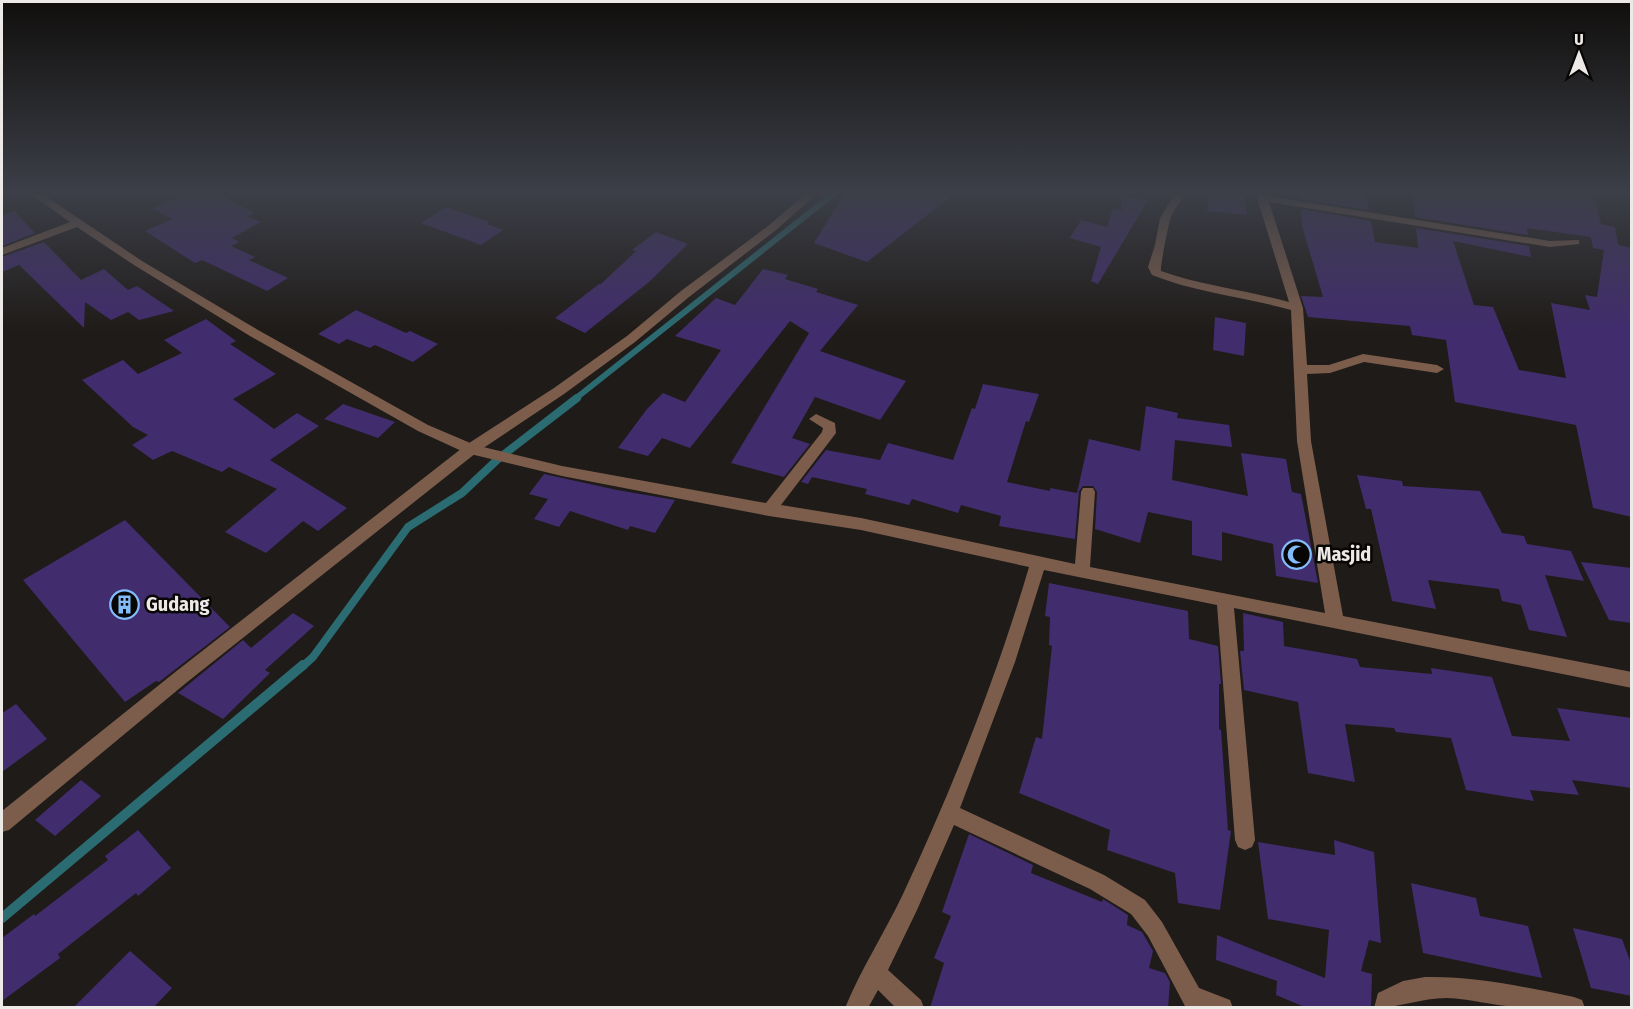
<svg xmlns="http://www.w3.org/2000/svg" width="1633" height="1009" font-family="'Fira Sans Condensed',sans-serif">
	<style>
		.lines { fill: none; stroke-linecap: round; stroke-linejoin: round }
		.stream-far2 { stroke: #2b6c72; stroke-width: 6 }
		.stream-far1 { stroke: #2b6c72; stroke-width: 8 }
		.stream { stroke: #2b6c72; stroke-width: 10 }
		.building { fill: #412c6e }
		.minor { fill: #7c5d4b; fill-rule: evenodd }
		.tertiary { fill: #7c5d4b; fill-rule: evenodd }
		.labels { text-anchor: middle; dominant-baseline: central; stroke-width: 5; stroke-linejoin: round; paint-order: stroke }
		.poi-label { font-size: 20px; font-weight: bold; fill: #ece9e6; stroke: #080605; text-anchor: start }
	</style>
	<rect width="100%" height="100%" fill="#1f1b18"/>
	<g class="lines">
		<path class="stream-far2" d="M 575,399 L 837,191"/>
		<path class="stream-far1" d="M 302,667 L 313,657 L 408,527 L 462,493 L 498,459 L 577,398"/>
		<path class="stream" d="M 2,918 L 303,665"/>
	</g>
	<path class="building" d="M 194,191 L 213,191 L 254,213 L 248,217 L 261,222 L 232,238 L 239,242 L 231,246 L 255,257 L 249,260 L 288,278 L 267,291 L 202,260 L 195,263 L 145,231 L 172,219 L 152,208 Z
		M 853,191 L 958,191 L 867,262 L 814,243 L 839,202 Z
		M 1210,191 L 1242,191 L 1247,215 L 1207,211 Z
		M 1299,191 L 1365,191 L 1369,210 L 1300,199 Z
		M 1413,191 L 1556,191 L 1594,198 L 1601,224 L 1615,227 L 1618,245 L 1632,248 L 1632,517 L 1593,508 L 1576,425 L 1455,402 L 1446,340 L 1412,335 L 1410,326 L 1308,317 L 1301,296 L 1323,297 L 1302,226 L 1301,209 L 1371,221 L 1375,242 L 1418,248 L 1416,228 L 1529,246 L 1531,257 L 1453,241 L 1474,305 L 1493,307 L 1519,370 L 1566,378 L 1551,303 L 1590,310 L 1585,295 L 1597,297 L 1604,250 L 1593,248 L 1591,237 L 1527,228 L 1528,235 L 1415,217 Z
		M 1121,197 L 1148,200 L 1098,284 L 1091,281 L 1101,247 L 1070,238 L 1081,220 L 1107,227 L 1113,208 L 1122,210 Z
		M 446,207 L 489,222 L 487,224 L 503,230 L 481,245 L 421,223 Z
		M 14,211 L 35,233 L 2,246 L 2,216 Z
		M 656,232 L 688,244 L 649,282 L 585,333 L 555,318 L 599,284 L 601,284 L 636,251 L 632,250 Z
		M 44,242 L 81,280 L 104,269 L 128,290 L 137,286 L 174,311 L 139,320 L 128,312 L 111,320 L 85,302 L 84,328 L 19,265 L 2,272 L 2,257 Z
		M 763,269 L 788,275 L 785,279 L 818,289 L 816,292 L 858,305 L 820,351 L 906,381 L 880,420 L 815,397 L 792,438 L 810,444 L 784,477 L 731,463 L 809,333 L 790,321 L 690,448 L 662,438 L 648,456 L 618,448 L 647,409 L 663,393 L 685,402 L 721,350 L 675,336 L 716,298 L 735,305 Z
		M 356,310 L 406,333 L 410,331 L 438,344 L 413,362 L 375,345 L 370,348 L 347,339 L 339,344 L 318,334 Z
		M 1215,317 L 1246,323 L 1244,356 L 1213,350 Z
		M 206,319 L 236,341 L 230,344 L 276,374 L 233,399 L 274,429 L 297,413 L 319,426 L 270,460 L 347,508 L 318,531 L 303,521 L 266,553 L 225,532 L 277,489 L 229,467 L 222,472 L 172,451 L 153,460 L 132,445 L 148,435 L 133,427 L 82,380 L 123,360 L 138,374 L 182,353 L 164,340 Z
		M 983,384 L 1039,394 L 1029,422 L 1026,421 L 1007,482 L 1050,491 L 1050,488 L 1077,493 L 1089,439 L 1140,451 L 1146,406 L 1178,413 L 1177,418 L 1229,425 L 1232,447 L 1175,440 L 1172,480 L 1248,496 L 1241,453 L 1286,459 L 1292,492 L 1301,494 L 1318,583 L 1276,576 L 1273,544 L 1222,532 L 1222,561 L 1192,555 L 1192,521 L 1148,512 L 1140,543 L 1095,529 L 1097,492 L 1093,486 L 1083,486 L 1079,491 L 1075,539 L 999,526 L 1001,516 L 961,505 L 958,513 L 912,499 L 909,505 L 865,494 L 867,489 L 812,477 L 808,484 L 801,482 L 826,450 L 880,460 L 888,443 L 953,460 L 972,408 L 975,409 Z
		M 343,404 L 395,422 L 378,438 L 324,419 Z
		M 544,474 L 617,490 L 675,500 L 655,533 L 630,526 L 628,530 L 570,511 L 559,527 L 534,519 L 548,499 L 529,494 Z
		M 1357,475 L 1402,481 L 1403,486 L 1480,491 L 1502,533 L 1524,536 L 1527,544 L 1571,551 L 1584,581 L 1545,575 L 1567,637 L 1529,630 L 1521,605 L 1502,601 L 1499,589 L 1428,580 L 1436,609 L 1392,601 L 1371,509 L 1366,509 Z
		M 125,520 L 230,627 L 159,682 L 156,681 L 125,702 L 23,580 Z
		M 1581,562 L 1632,568 L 1632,623 L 1609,620 Z
		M 1049,583 L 1188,611 L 1189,639 L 1218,646 L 1221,684 L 1219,684 L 1219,729 L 1221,730 L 1228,830 L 1231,831 L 1220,910 L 1178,903 L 1175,873 L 1107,850 L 1110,830 L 1019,793 L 1036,737 L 1042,739 L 1052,646 L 1049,645 L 1050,617 L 1045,616 Z
		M 293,613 L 314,626 L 265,670 L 270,673 L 223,719 L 178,693 L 243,640 L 251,648 Z
		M 1243,613 L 1283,622 L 1284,646 L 1357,659 L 1360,667 L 1432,674 L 1431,668 L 1492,677 L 1512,736 L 1570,741 L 1557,708 L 1632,718 L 1632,788 L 1572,780 L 1579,795 L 1530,790 L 1534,801 L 1466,790 L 1451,738 L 1396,732 L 1394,728 L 1345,724 L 1355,782 L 1308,773 L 1298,702 L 1244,690 L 1240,651 L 1244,651 Z
		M 16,704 L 47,739 L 2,772 L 2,713 Z
		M 81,780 L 101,796 L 55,836 L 35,820 Z
		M 138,830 L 171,868 L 138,896 L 136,893 L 58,954 L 60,958 L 2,1001 L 2,938 L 34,914 L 35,916 L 108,860 L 105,856 Z
		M 969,834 L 1033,865 L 1031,873 L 1102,902 L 1103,899 L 1128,915 L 1127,925 L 1142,932 L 1153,951 L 1149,968 L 1165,973 L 1170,982 L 1168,1008 L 930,1008 L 944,963 L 934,958 L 951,916 L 942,912 Z
		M 1334,840 L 1374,852 L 1381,943 L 1369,940 L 1361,971 L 1372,974 L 1371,1008 L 1307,1008 L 1276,995 L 1277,981 L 1216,960 L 1217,935 L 1325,978 L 1329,930 L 1268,919 L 1258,842 L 1335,855 Z
		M 1411,883 L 1476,898 L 1480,916 L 1528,926 L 1542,978 L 1423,953 Z
		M 1573,928 L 1622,939 L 1632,966 L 1632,996 L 1591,988 Z
		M 130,951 L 172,988 L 153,1008 L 73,1008 Z"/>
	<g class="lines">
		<path class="minor" d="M 26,191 L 38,191 L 142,261 L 258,330 L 428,425 L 475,445 L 562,466 L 766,503 L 822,432 L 823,428 L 809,419 L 816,414 L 835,423 L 836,433 L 781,505 L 861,518 L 1075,564 L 1081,492 L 1083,488 L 1093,488 L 1095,492 L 1090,567 L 1325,613 L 1297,441 L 1291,310 C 1245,297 1197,293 1152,275 L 1148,267 L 1155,245 L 1160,218 L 1177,191 L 1187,191 C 1182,200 1173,210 1170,220 C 1168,227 1160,267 1161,271 C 1203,286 1246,290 1289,302 L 1255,191 L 1265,191 L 1267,196 L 1550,241 L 1579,240 L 1579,244 L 1550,247 L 1269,202 L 1303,308 L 1307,365 L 1329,365 L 1363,354 L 1437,365 L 1444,369 L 1437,373 L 1364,362 L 1330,373 L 1307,374 L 1311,441 L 1343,616 L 1632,672 L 1632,688 L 1234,608 L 1255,840 L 1252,847 L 1245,850 L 1238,847 L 1235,840 L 1217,605 L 1044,570 L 1015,662 L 960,808 L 1104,875 L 1145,900 L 1162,922 L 1199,988 L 1230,1000 L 1233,1008 L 1186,1008 L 1148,936 L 1131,914 L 1090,889 L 954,825 L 917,910 L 888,970 L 921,1000 L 924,1008 L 896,1008 L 878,990 L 868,1008 L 845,1008 C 861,969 885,932 903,894 C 952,789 996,679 1029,567 L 861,530 L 769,516 L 562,476 L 466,453 L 418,431 L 250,336 L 134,265 L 77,227 L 2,255 L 2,248 L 70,222 Z
			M 1425,977 C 1476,976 1524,987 1574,997 L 1582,1000 L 1585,1008 C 1562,1008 1538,1009 1515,1007 C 1492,1005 1470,999 1447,998 C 1421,998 1399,1008 1374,1008 L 1378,993 L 1403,981 Z"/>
		<path class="tertiary" d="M 809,191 L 820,191 L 776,230 L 689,297 L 635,342 L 564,394 L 476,453 L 186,683 L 9,830 L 2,832 L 2,811 L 174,673 L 466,445 L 554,388 L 627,336 L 681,291 L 768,226 Z"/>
	</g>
	<linearGradient id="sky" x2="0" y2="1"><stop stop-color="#110f0d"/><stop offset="0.58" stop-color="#3c3f48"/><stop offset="1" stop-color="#3c3f48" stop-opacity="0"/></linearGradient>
	<rect width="1633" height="332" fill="url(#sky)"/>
	<defs>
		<symbol id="mosque-ring" viewBox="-11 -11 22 22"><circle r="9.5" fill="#080605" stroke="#82bcfa" stroke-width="1.5"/><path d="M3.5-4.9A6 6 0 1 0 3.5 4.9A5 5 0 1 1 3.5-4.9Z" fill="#82bcfa"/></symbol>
		<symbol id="building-ring" viewBox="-11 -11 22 22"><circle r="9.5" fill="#080605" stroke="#82bcfa" stroke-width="1.5"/><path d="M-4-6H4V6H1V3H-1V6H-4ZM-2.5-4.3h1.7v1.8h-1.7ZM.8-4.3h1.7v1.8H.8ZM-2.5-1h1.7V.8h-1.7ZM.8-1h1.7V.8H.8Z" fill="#82bcfa"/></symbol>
	</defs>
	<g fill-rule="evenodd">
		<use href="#mosque-ring" x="1280" y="538" width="33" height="33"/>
		<use href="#building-ring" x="108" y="588" width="33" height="33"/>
	</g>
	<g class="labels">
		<g class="poi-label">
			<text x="1317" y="554">Masjid</text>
			<text x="146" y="604">Gudang</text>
		</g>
	</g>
	<rect width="1633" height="1009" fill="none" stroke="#ece9e6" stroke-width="6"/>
	<g transform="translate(1579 54)" stroke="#080605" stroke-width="4.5" paint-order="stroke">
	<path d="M0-4.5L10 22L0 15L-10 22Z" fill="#ece9e6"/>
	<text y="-9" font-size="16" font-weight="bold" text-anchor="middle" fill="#ece9e6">U</text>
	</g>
</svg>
